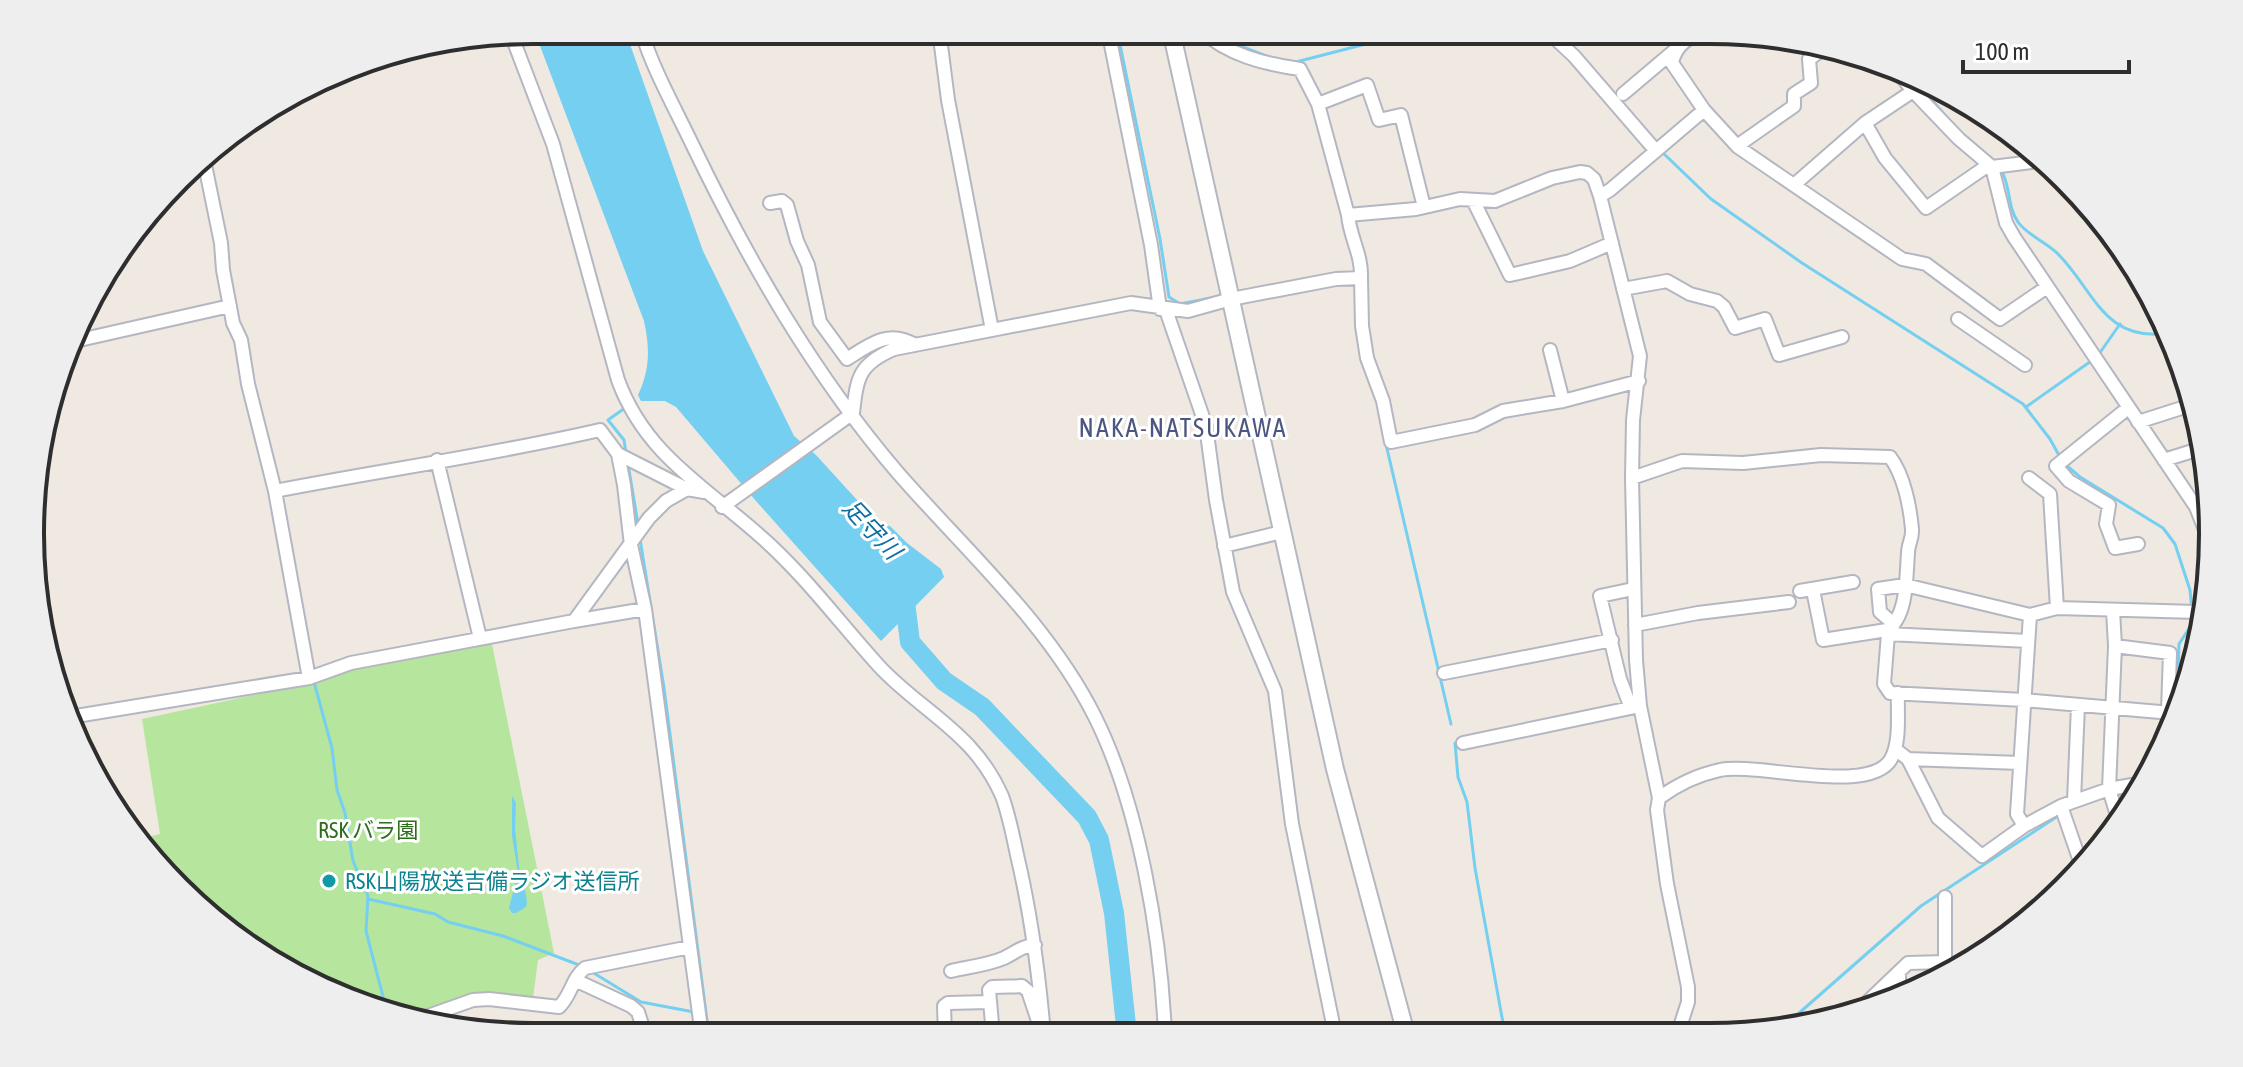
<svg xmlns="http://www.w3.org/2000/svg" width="2243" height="1067" font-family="'Asap Condensed','Noto Sans JP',sans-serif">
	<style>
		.green { fill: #b6e59e }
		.water { fill: #75cff0 }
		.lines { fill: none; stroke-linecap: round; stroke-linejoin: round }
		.stream { stroke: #75cff0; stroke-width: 3 }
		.river { stroke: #75cff0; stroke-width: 20 }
		.minor-casing { stroke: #b4b7c1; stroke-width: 16 }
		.tertiary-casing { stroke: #b4b7c1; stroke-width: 20 }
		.minor { stroke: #fff; stroke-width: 12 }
		.tertiary { stroke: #fff; stroke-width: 16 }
		.culture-dot { fill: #0f9aa8; stroke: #fff; stroke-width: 3 }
		.labels { text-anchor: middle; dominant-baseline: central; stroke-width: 6; stroke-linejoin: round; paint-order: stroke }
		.park-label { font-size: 22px; fill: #2c6e1b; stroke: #fff }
		.culture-label { font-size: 22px; fill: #0d838f; stroke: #fff; text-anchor: start }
		.water-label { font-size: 24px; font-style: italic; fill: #0d6fa3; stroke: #fff }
		.quarter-label { font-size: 26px; letter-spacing: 2px; fill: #4d5680; stroke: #fff }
		.rim { fill: none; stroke: #2e2e2e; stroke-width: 4 }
	</style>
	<rect width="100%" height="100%" fill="#efe9e1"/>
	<path class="green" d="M 492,644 L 554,953 L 538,960 L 533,998 L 474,992 L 417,1014 L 340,998 L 201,912 L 144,838 L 160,834 L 142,719 L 314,682 L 355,669 Z"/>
	<path class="water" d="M 534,30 L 625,30 L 703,251 L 794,436 L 816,455 L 879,524 L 890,526 L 907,543 L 941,569 L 944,577 L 881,641 L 756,501 L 676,407 L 665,401 L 641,401 L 638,395 C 650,370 650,348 644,321 Z
		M 512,796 L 516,803 L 515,828 L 520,876 L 525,882 C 523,892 529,898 526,907 L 516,913 L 512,913 L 509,908 L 518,873 L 512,836 Z"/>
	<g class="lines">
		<path class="stream" d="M 1117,30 L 1160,239 L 1169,297 L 1180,304 L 1216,297
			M 1213,30 L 1235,44 L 1274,59
			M 1556,30 L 1574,48
			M 1286,61 L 1296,62 L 1420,30
			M 1908,72 L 1955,127
			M 1964,135 L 1997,164
			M 1662,152 L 1711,199 L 1802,263 L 2023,404 L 2050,439 L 2061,459
			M 2001,170 C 2011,186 2007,207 2018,222 C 2027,235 2046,242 2057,253 C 2094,289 2103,343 2169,333
			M 1337,273 L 1356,273
			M 2099,354 L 2120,324
			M 1365,368 L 1372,387
			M 2026,407 L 2094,359
			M 625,408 L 608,420 L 624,440 L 626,453
			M 1385,440 L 1451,724
			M 628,464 L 638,524
			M 2066,465 L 2080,477 L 2163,528 L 2175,544 L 2190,590 L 2192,610
			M 640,539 L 664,688 L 709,1036
			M 314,682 L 332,748 L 337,790 L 345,813 L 353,861 L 368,896 L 366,931 L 386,1008
			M 2177,706 L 2179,644 L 2190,627 L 2192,617
			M 1455,743 L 1458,777 L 1467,802 L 1475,868 L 1505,1034
			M 2113,796 L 2137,791
			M 368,899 L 435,914 L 448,922 L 503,936 L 579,965
			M 592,972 L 641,1002 L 694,1012
			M 1765,1033 L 1798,1014 L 1921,906 L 2061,814"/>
		<path class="river" d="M 895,591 L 905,602 L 910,642 L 944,681 L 982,707 L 1087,817 L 1099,840 L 1114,913 L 1127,1035"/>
		<defs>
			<path id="minor" d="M 641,30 C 653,70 675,108 693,146 C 749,262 814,375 898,473 C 966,551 1048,623 1095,717 C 1139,805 1161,937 1165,1035
				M 939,30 L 948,100 L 992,330
				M 1108,30 L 1151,245 L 1160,309
				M 1546,30 L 1574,56 L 1656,151
				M 1708,30 C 1690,37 1676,43 1672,63 L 1704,110 L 1738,147 L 1902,259 L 1926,264 L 2000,319 L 2047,287
				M 511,34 L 553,144 L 618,380 C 645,454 704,486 759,535 C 803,573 839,622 878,665 C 905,695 941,716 969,746 C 982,760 994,778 1002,796 C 1009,815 1013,836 1017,855 C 1031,914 1039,974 1044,1035
				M 1894,67 L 1913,91 L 1959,139 L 1992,167 L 2006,223 L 2014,237 L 2196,507 L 2211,545
				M 1623,94 L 1675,50
				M 1318,104 L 1367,85 L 1379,120 L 1401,115 L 1424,207
				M 1865,123 L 1885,158 L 1926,208 L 1987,166
				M 1737,146 L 1794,106 L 1794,94 L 1811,83 L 1809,59 L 1819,52
				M 204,160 L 221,243 L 223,270 L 233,323 L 241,340 L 248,384 L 275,491
				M 1992,167 L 2040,161
				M 1795,184 L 1865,123 L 1913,91
				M 1600,196 L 1610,190 L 1704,110
				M 1473,200 L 1510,275 L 1570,261 L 1612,243
				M 770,203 L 782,201 L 787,205 L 797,241 L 808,265 L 820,322 L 847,359 C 870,344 889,329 915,345
				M 1348,215 L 1416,209 L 1460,199 L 1495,201 L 1552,178 L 1580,172 L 1587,173 L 1594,179 L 1600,196 L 1640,356 L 1633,420 L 1632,478 L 1636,660 L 1640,706 L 1659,798 L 1657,810 L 1667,884 L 1688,987 L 1688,1002 L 1678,1033
				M 1361,278 L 1362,326 L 1367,358 L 1383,401 L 1391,442 L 1475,425 L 1503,411 L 1563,401 L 1639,381
				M 1623,289 L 1667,281 L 1690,294 L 1717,301 L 1724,307 L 1735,328 L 1765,319 L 1779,355 L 1842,337
				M 1166,310 L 1206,426 L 1216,500 L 1233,592 L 1275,691 L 1292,824 L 1335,1034
				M 1958,319 L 2025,365
				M 75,341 L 230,306
				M 1550,350 L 1563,401
				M 2128,408 L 2056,466 L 2069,481 L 2109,505 L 2106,524 L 2115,548 L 2138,544
				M 2138,422 L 2188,406
				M 618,454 L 624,485 L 631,545 L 645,609 L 702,1036
				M 437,460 L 480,638
				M 2164,460 L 2196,450
				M 1632,478 L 1682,461 L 1743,463 L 1821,455 L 1890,457 C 1904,475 1910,507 1912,529 C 1913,538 1908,544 1908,553 C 1906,576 1908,616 1887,630 L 1888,634
				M 2029,478 L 2050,494 L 2057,608
				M 722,507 L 853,413 C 857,377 859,364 894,349 L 1131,303 L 1188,311 L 1231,299 L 1336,279 L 1361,278 C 1362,254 1350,238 1348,215 L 1318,104 L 1300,69 C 1265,64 1227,55 1201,30
				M 1224,546 L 1282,532
				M 1813,590 L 1823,640 L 1887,630
				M 1800,591 L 1853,582
				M 2113,610 L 2115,646 L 2109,789 L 2119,822
				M 574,621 L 645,609
				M 1894,624 L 1880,612 L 1878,589 L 1905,585 L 2030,615
				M 1635,625 L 1698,613 L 1789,602
				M 2028,641 L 1888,634 L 1884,684 L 1890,693 L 2024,700 L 2160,712 L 2178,710
				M 2115,646 L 2170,653 L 2167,739
				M 1444,673 L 1612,640
				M 309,678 L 275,491 C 383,470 492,455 600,430 L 618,454 L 687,489
				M 1631,708 L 1620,679 L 1600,596 L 1633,589
				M 70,717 L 309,678 L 351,663 L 574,621 L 649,518 L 666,501 L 687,489 L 704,492
				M 1463,743 L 1640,706
				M 1895,749 L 1908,759 L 1938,818 L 1982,856 L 2024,826 L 2061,806 L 2109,789 L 2138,784 L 2144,780
				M 1908,759 L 2020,763
				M 1659,798 C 1678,784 1697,775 1720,770 C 1757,762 1870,796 1891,759 C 1901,741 1897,713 1898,693
				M 2074,801 L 2078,705
				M 2061,806 L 2082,867
				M 2024,826 L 2017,814 L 2030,615 L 2057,608 L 2197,612
				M 1945,897 L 1945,974
				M 951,971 C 968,967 988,965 1004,958 C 1017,952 1019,947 1035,945
				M 575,980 L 631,1006 L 638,1012 L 646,1037
				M 1899,1000 L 1899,972
				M 1859,1010 L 1908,963 L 1945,962
				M 428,1016 L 473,1000 L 489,999 L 559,1007 C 571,996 572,978 585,968 L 690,947
				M 993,1035 L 989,990 L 992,987 L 1022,986 L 1028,991 L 1038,1021
				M 945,1036 L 944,1006 L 948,1003 L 989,1002"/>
			<path id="tertiary" d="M 1171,30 L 1335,769 L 1406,1034"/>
		</defs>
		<use href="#minor" class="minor-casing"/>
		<use href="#tertiary" class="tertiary-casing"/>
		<use href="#minor" class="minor"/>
		<use href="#tertiary" class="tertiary"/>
	</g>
	<circle class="culture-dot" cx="329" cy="881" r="8"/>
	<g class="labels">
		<g class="park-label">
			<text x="368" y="830">RSK バラ園</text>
		</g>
		<g class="culture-label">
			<text x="345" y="881">RSK山陽放送吉備ラジオ送信所</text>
		</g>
		<g class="water-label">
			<text transform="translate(872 529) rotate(47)">足守川</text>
		</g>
		<g class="quarter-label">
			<text x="1183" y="428">NAKA-NATSUKAWA</text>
		</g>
	</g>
	<path d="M0 0H2243V1067H0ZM533 44H1710A489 489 0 0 1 2199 533V534A489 489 0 0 1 1710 1023H533A489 489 0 0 1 44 534V533A489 489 0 0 1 533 44Z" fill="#eee" fill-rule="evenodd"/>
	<path class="rim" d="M533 44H1710A489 489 0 0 1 2199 533V534A489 489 0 0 1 1710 1023H533A489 489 0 0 1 44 534V533A489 489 0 0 1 533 44Z"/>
	<path d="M1963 60v12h166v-12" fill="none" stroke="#2e2e2e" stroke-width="4"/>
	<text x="1975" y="60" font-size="24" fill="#2e2e2e" stroke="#ffffff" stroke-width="6" paint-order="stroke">100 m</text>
</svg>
